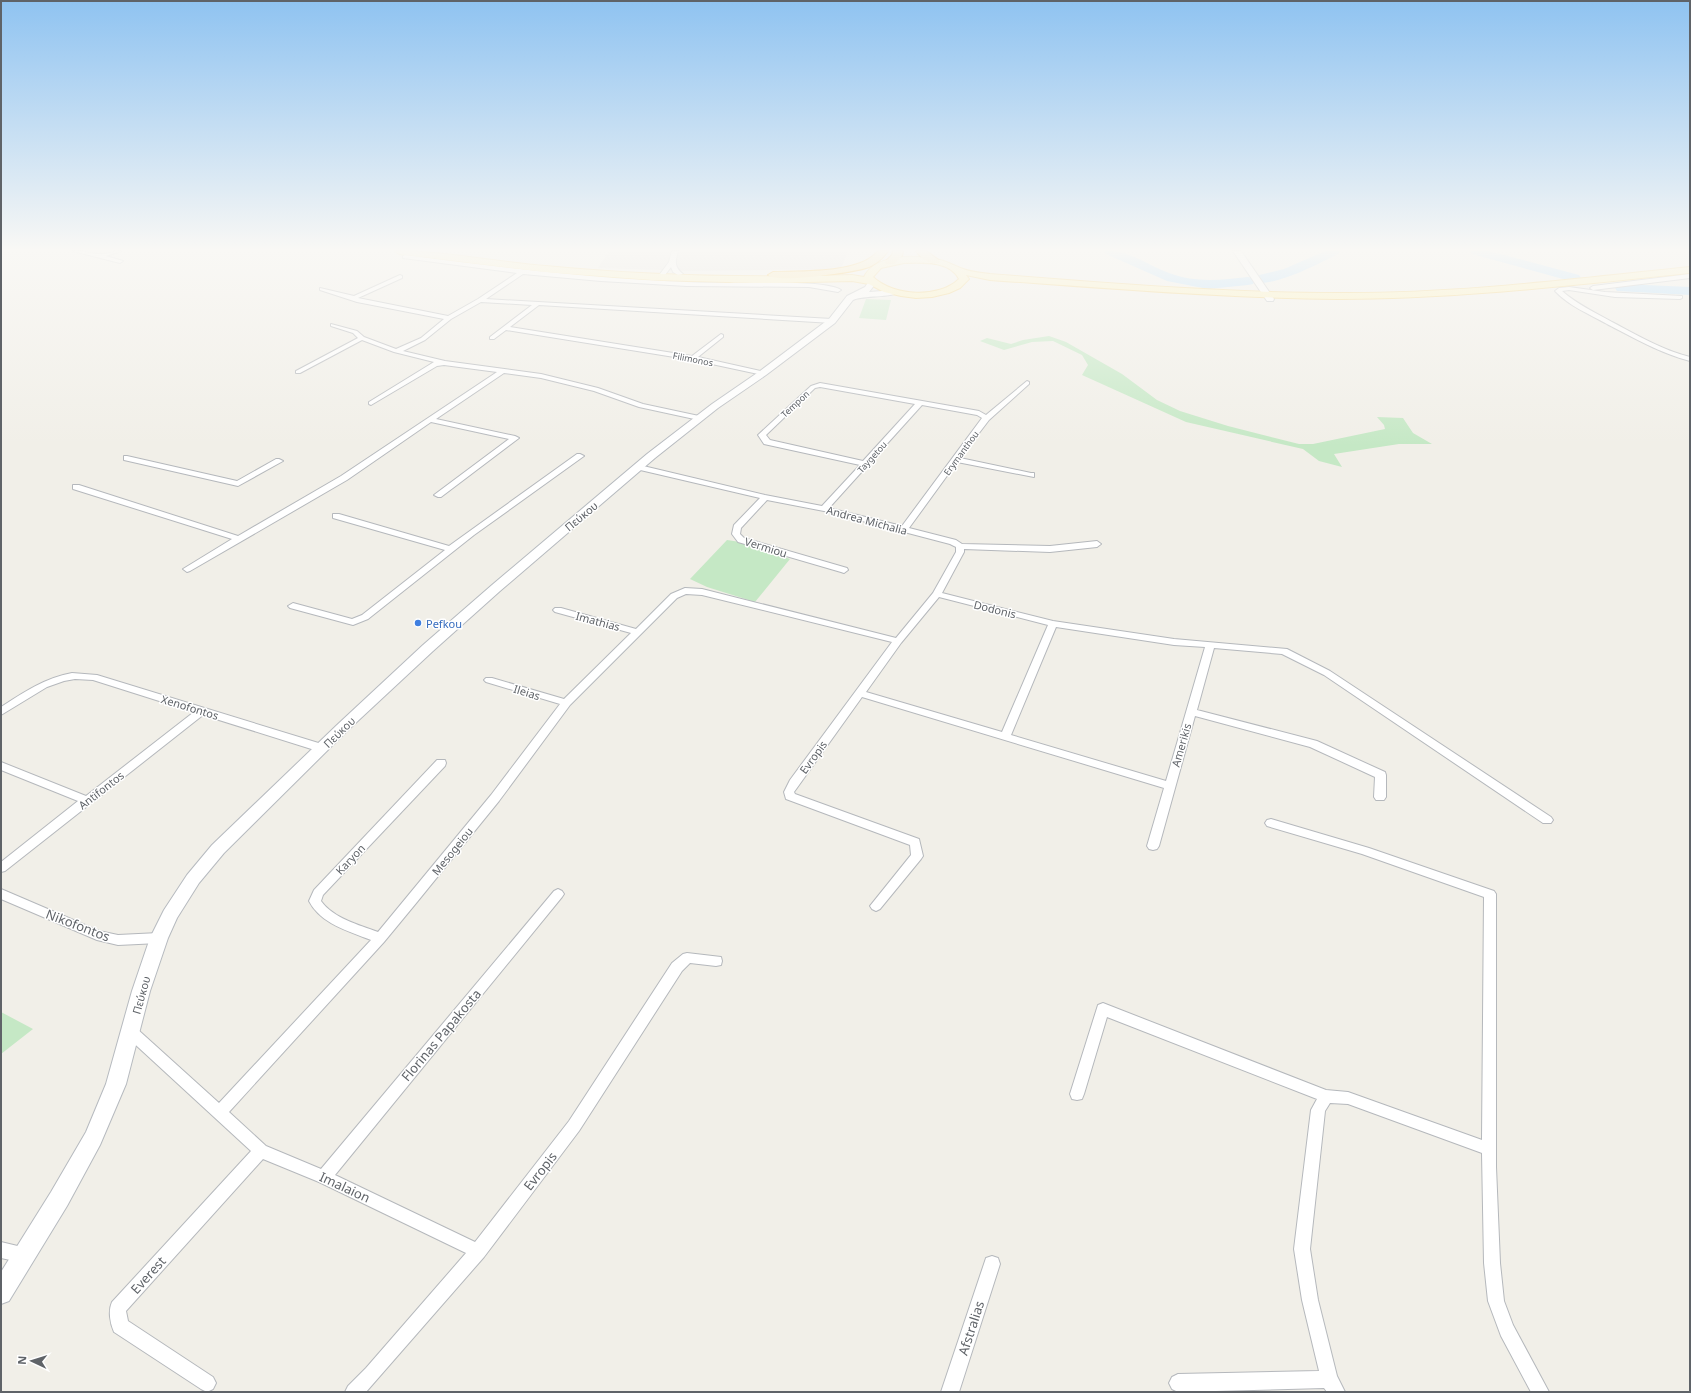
<svg xmlns="http://www.w3.org/2000/svg" width="1691" height="1393" font-family="'Noto Sans',sans-serif">
	<style>
		.industrial { fill: #e0deda }
		.green { fill: #c5e8c5 }
		.lines { fill: none; stroke-linecap: round; stroke-linejoin: round }
		.river { fill: #aadaff; fill-rule: evenodd }
		.street-casing { stroke: #b5b8bc; stroke-width: 2 }
		.secondary-casing { stroke: #b6babf; stroke-width: 2 }
		.primary-casing { stroke: #f2c960; stroke-width: 2 }
		.highway-casing { stroke: #f9ab00; stroke-width: 2 }
		.street { fill: #fff; fill-rule: evenodd }
		.secondary { fill: #fff; fill-rule: evenodd }
		.primary { fill: #fff2af; fill-rule: evenodd }
		.highway { fill: #fde293; fill-rule: evenodd }
		.shop-dot { fill: #3f7fe0; stroke: #fff; stroke-width: 1.5 }
		.labels { text-anchor: middle; dominant-baseline: central; stroke-width: 3; stroke-linejoin: round; paint-order: stroke }
		.far-street-label { font-size: 9px; fill: #5f6368; stroke: #fff }
		.street-label { font-size: 11px; fill: #5f6368; stroke: #fff }
		.shop-label { font-size: 11px; fill: #366cbe; stroke: #fff; text-anchor: start }
		.near-street-label { font-size: 13px; fill: #5f6368; stroke: #fff }
	</style>
	<rect width="100%" height="100%" fill="#f1efe8"/>
	<path class="industrial" d="M 609,251 L 848,251 L 841,269 L 695,271 L 598,268 Z"/>
	<path class="green" d="M 866,299 L 891,300 L 886,320 L 859,318 Z
		M 1049,336 L 1066,342 L 1122,374 L 1157,400 L 1180,411 L 1228,426 L 1299,444 L 1313,444 L 1385,429 L 1384,425 L 1377,417 L 1403,418 L 1413,433 L 1432,444 L 1399,444 L 1334,454 L 1342,467 L 1319,461 L 1303,449 L 1186,422 L 1082,375 L 1088,365 L 1082,355 L 1053,341 L 1032,342 L 1004,350 L 980,341 L 987,338 L 1011,344 L 1023,340 Z
		M 727,540 L 747,543 L 790,559 L 755,602 L 707,587 L 690,579 Z
		M 1,1012 L 33,1029 L 1,1054 Z"/>
	<g class="lines">
		<path class="river" d="M 1104,251 C 1128,249 1147,265 1169,273 C 1195,283 1221,280 1248,277 L 1253,278 L 1255,281 L 1253,284 L 1248,285 L 1208,289 L 1167,281 L 1106,254 Z
			M 1325,251 L 1340,251 L 1338,254 C 1320,263 1275,287 1255,282 L 1253,279 L 1255,276 L 1284,269 Z
			M 1470,251 L 1489,251 L 1579,275 L 1581,278 L 1579,281 L 1574,282 L 1472,254 Z
			M 1622,284 L 1690,287 L 1690,295 L 1617,291 L 1615,288 L 1617,285 Z"/>
		<defs>
			<path id="street" d="M 73,251 C 82,250 90,254 99,254 C 106,255 113,251 121,251 L 106,256 L 123,261 L 120,263 Z
				M 672,251 L 678,251 C 675,262 674,267 683,274 L 678,275 L 673,272 L 671,267 L 665,275 L 661,275 L 660,274 L 669,262 Z
				M 405,255 C 512,269 619,282 727,283 C 749,283 826,280 841,290 L 838,292 L 809,287 L 687,286 L 601,281 L 523,274 L 486,299 L 832,319 L 835,321 L 832,323 L 539,305 L 510,327 L 692,356 L 721,334 L 723,335 L 723,337 L 698,357 L 765,372 L 766,373 L 763,375 L 693,360 L 506,330 L 494,339 L 490,339 L 490,337 L 532,305 L 481,302 L 451,319 L 425,340 L 403,351 L 445,361 L 541,374 L 598,388 L 643,404 L 699,416 L 703,418 L 699,420 L 639,407 L 594,391 L 541,378 L 504,373 L 436,419 L 515,436 L 519,438 L 441,497 L 438,497 L 434,495 L 509,439 L 431,422 L 347,480 L 190,571 L 187,572 L 183,569 L 232,539 L 73,489 L 73,485 L 79,485 L 238,536 L 341,476 L 497,372 L 444,365 L 437,366 L 371,405 L 369,404 L 369,402 L 434,362 L 394,352 L 362,340 L 300,373 L 296,373 L 296,371 L 358,338 L 353,333 L 331,326 L 331,324 L 357,331 L 364,337 L 396,349 L 421,338 L 444,319 L 357,302 L 320,290 L 320,288 L 354,296 L 400,275 L 402,276 L 402,278 L 358,298 L 448,316 L 478,299 L 517,273 L 403,258 L 403,256 Z
				M 1690,274 L 1690,278 L 1593,290 L 1590,288 L 1593,286 Z
				M 1569,287 L 1605,292 L 1682,296 L 1682,298 L 1680,299 L 1615,297 L 1569,290 L 1562,291 C 1577,304 1594,312 1612,322 C 1637,335 1662,350 1690,357 L 1690,361 C 1660,353 1634,338 1607,324 C 1589,314 1569,306 1555,291 L 1559,288 Z
				M 1027,381 L 1029,382 L 1029,384 L 989,420 L 960,458 L 1031,473 L 1034,473 L 1034,477 L 957,462 L 909,528 L 956,540 L 962,544 L 1050,546 L 1097,541 L 1101,544 L 1097,547 L 1050,552 L 964,549 L 964,552 L 942,593 L 1053,621 L 1174,639 L 1287,649 L 1330,671 L 1551,817 L 1553,820 L 1551,823 L 1543,823 L 1324,675 L 1282,654 L 1214,648 L 1197,710 L 1317,741 L 1385,772 L 1386,775 L 1386,797 L 1384,800 L 1376,800 L 1374,797 L 1375,777 L 1310,747 L 1195,716 L 1159,846 L 1157,849 L 1153,850 L 1149,849 L 1147,846 L 1164,788 L 862,697 L 794,792 L 795,794 L 919,839 L 923,856 L 921,859 L 880,909 L 876,911 L 872,909 L 870,906 L 911,855 L 910,845 L 786,799 L 784,792 L 790,780 L 892,642 L 702,595 L 686,594 L 677,598 L 570,705 L 499,801 L 417,902 L 384,942 L 229,1112 L 266,1146 L 321,1169 L 554,891 L 558,889 L 562,891 L 564,894 L 562,897 L 335,1175 L 475,1242 L 569,1121 L 672,963 L 683,954 L 687,953 L 721,957 L 722,961 L 721,965 L 716,966 L 690,963 L 682,971 L 579,1131 L 484,1257 L 366,1392 L 345,1392 L 348,1386 L 366,1368 L 466,1253 L 319,1182 L 263,1159 L 126,1311 L 128,1321 L 213,1377 L 216,1383 L 213,1389 L 207,1392 L 201,1389 L 114,1332 C 110,1323 108,1311 112,1302 L 251,1151 L 126,1036 L 124,1032 L 126,1028 L 131,1026 L 136,1028 L 219,1103 L 371,940 C 348,931 321,924 309,901 L 314,890 L 437,760 L 445,760 L 446,763 L 445,766 L 323,895 L 321,901 C 333,918 359,925 378,932 L 491,795 L 560,704 L 486,682 L 484,680 L 486,678 L 492,678 L 564,699 L 631,633 L 555,612 L 553,610 L 555,608 L 561,608 L 636,629 L 671,594 L 685,588 L 702,589 L 896,638 L 933,593 L 956,552 L 956,547 L 950,544 L 824,511 L 767,500 L 741,528 L 740,534 L 744,538 L 847,568 L 848,570 L 844,573 L 841,572 L 738,542 L 732,534 L 734,525 L 760,498 L 636,469 L 636,465 L 639,465 L 765,495 L 822,506 L 860,465 L 764,444 L 758,435 L 811,386 L 820,383 L 979,411 L 986,415 ZM 820,387 L 915,404 L 863,461 L 770,440 L 766,435 L 815,388 ZM 922,405 L 977,415 L 982,418 L 902,526 L 829,508 ZM 939,597 L 1048,625 L 1002,732 L 866,692 L 901,643 ZM 1056,627 L 1174,645 L 1205,647 L 1166,781 L 1011,735 Z
				M 577,454 L 580,454 L 584,456 L 474,535 L 368,619 L 353,625 L 290,608 L 288,606 L 293,603 L 352,619 L 362,615 L 445,550 L 333,518 L 333,514 L 339,514 L 449,546 Z
				M 124,456 L 127,456 L 237,481 L 276,459 L 279,459 L 283,461 L 238,486 L 124,460 Z
				M 72,673 L 97,675 L 325,745 L 326,748 L 325,751 L 321,752 L 203,715 L 5,871 L 1,872 L 1,862 L 78,801 L 1,770 L 1,762 L 86,796 L 194,712 L 93,680 L 75,679 L 64,681 L 47,687 L 1,715 L 1,707 C 24,692 45,678 72,673 Z
				M 1271,819 L 1369,848 L 1494,891 L 1496,894 L 1496,1167 L 1500,1263 L 1504,1301 L 1513,1325 L 1549,1392 L 1531,1392 L 1501,1336 L 1488,1301 L 1484,1263 L 1482,1153 L 1348,1104 L 1330,1103 L 1325,1111 L 1310,1249 L 1318,1300 L 1337,1376 L 1345,1392 L 1327,1392 L 1324,1388 L 1178,1392 L 1172,1389 L 1169,1383 L 1172,1377 L 1178,1374 L 1319,1371 L 1302,1300 L 1294,1249 L 1311,1110 L 1317,1099 L 1107,1017 L 1084,1094 L 1082,1099 L 1077,1100 L 1072,1099 L 1070,1094 L 1098,1005 L 1103,1003 L 1108,1005 L 1326,1090 L 1348,1092 L 1482,1140 L 1484,897 L 1362,854 L 1267,826 L 1265,823 L 1267,820 Z
				M 1,889 L 99,931 L 118,935 L 159,933 L 163,934 L 165,938 L 163,942 L 159,943 L 118,945 L 97,940 L 1,899 Z
				M 1,1242 L 30,1249 L 32,1255 L 30,1261 L 24,1263 L 1,1258 Z
				M 992,1256 L 998,1258 L 1000,1264 L 959,1392 L 941,1392 L 984,1264 L 986,1258 Z"/>
			<path id="secondary" d="M 1233,251 L 1241,251 L 1274,299 L 1273,301 L 1267,301 Z
				M 869,281 L 872,281 L 876,283 L 869,292 L 895,290 L 899,292 C 892,298 863,295 853,300 L 835,323 L 766,375 L 718,408 L 655,458 L 500,591 L 433,651 L 347,731 L 224,853 L 199,883 L 177,918 L 168,938 L 150,991 L 126,1084 L 100,1145 L 67,1206 L 9,1301 L 1,1304 L 1,1272 L 51,1192 L 86,1132 L 106,1084 L 132,991 L 150,938 L 164,910 L 187,875 L 212,845 L 337,725 L 423,645 L 492,585 L 647,454 L 712,404 L 760,371 L 829,319 L 847,296 L 865,287 Z"/>
			<path id="primary" d="M 395,251 C 445,251 495,262 546,266 C 648,276 750,278 852,275 L 864,277 C 876,253 917,255 940,260 C 948,262 955,266 963,269 C 971,272 981,273 990,274 C 1106,283 1222,293 1338,293 C 1456,294 1573,279 1690,267 L 1690,273 C 1573,285 1456,299 1338,299 C 1222,298 1106,288 990,280 L 966,275 L 969,279 L 960,288 L 949,293 L 932,297 L 916,298 L 901,296 L 884,292 L 869,284 L 852,281 L 764,283 L 652,280 L 545,272 L 399,254 ZM 904,263 C 922,263 949,260 959,279 C 939,299 893,296 873,277 L 881,268 Z"/>
			<path id="highway" d="M 878,251 L 888,251 C 883,258 878,263 869,267 C 856,272 776,284 768,275 L 773,272 C 801,271 860,274 878,251 Z
				M 893,251 L 903,251 L 902,256 L 894,264 L 886,264 L 885,262 L 892,255 Z
				M 916,251 L 926,251 L 940,261 L 939,263 C 929,265 921,258 916,251 Z"/>
		</defs>
		<use href="#street" class="street-casing"/>
		<use href="#secondary" class="secondary-casing"/>
		<use href="#primary" class="primary-casing"/>
		<use href="#highway" class="highway-casing"/>
		<use href="#street" class="street"/>
		<use href="#secondary" class="secondary"/>
		<use href="#primary" class="primary"/>
		<use href="#highway" class="highway"/>
	</g>
	<linearGradient id="sky" x2="0" y2="1"><stop stop-color="#8fc3f1"/><stop offset="0.56" stop-color="#f9f8f5"/><stop offset="1" stop-color="#f9f8f5" stop-opacity="0"/></linearGradient>
	<rect width="1691" height="446" fill="url(#sky)"/>
	<circle class="shop-dot" cx="418" cy="623" r="4"/>
	<g class="labels">
		<g class="far-street-label">
			<text transform="translate(693 359) rotate(11)">Filimonos</text>
			<text transform="translate(795 404) rotate(-43)">Tempon</text>
			<text transform="translate(961 453) rotate(-54)">Erymanthou</text>
			<text transform="translate(872 457) rotate(-48)">Taygetou</text>
		</g>
		<g class="street-label">
			<text transform="translate(581 516) rotate(-40)">Πεύκου</text>
			<text transform="translate(867 520) rotate(15)">Andrea Michalia</text>
			<text transform="translate(766 547) rotate(17)">Vermiou</text>
			<text transform="translate(995 609) rotate(14)">Dodonis</text>
			<text transform="translate(598 621) rotate(15)">Imathias</text>
			<text transform="translate(527 692) rotate(17)">Ileias</text>
			<text transform="translate(190 707) rotate(17)">Xenofontos</text>
			<text transform="translate(339 732) rotate(-44)">Πεύκου</text>
			<text transform="translate(1181 745) rotate(-74)">Amerikis</text>
			<text transform="translate(813 757) rotate(-54)">Evropis</text>
			<text transform="translate(101 790) rotate(-38)">Antifontos</text>
			<text transform="translate(452 851) rotate(-51)">Mesogeiou</text>
			<text transform="translate(350 859) rotate(-47)">Karyon</text>
			<text transform="translate(141 995) rotate(-74)">Πεύκου</text>
		</g>
		<g class="shop-label">
			<text x="426" y="623">Pefkou</text>
		</g>
		<g class="near-street-label">
			<text transform="translate(78 925) rotate(21)">Nikofontos</text>
			<text transform="translate(441 1035) rotate(-50)">Florinas Papakosta</text>
			<text transform="translate(540 1171) rotate(-52)">Evropis</text>
			<text transform="translate(345 1187) rotate(25)">Imalaion</text>
			<text transform="translate(148 1275) rotate(-48)">Everest</text>
			<text transform="translate(971 1328) rotate(-72)">Afstralias</text>
		</g>
	</g>
	<rect width="1691" height="1393" fill="none" stroke="#5f6368" stroke-width="4"/>
	<g transform="translate(32 1361) rotate(274)" stroke="#ffffff" stroke-width="3" paint-order="stroke">
	<path d="M0-3L7 15L0 10L-7 15Z" fill="#5f6368"/>
	<text y="-6" font-size="11" font-weight="bold" text-anchor="middle" fill="#5f6368">N</text>
	</g>
</svg>
